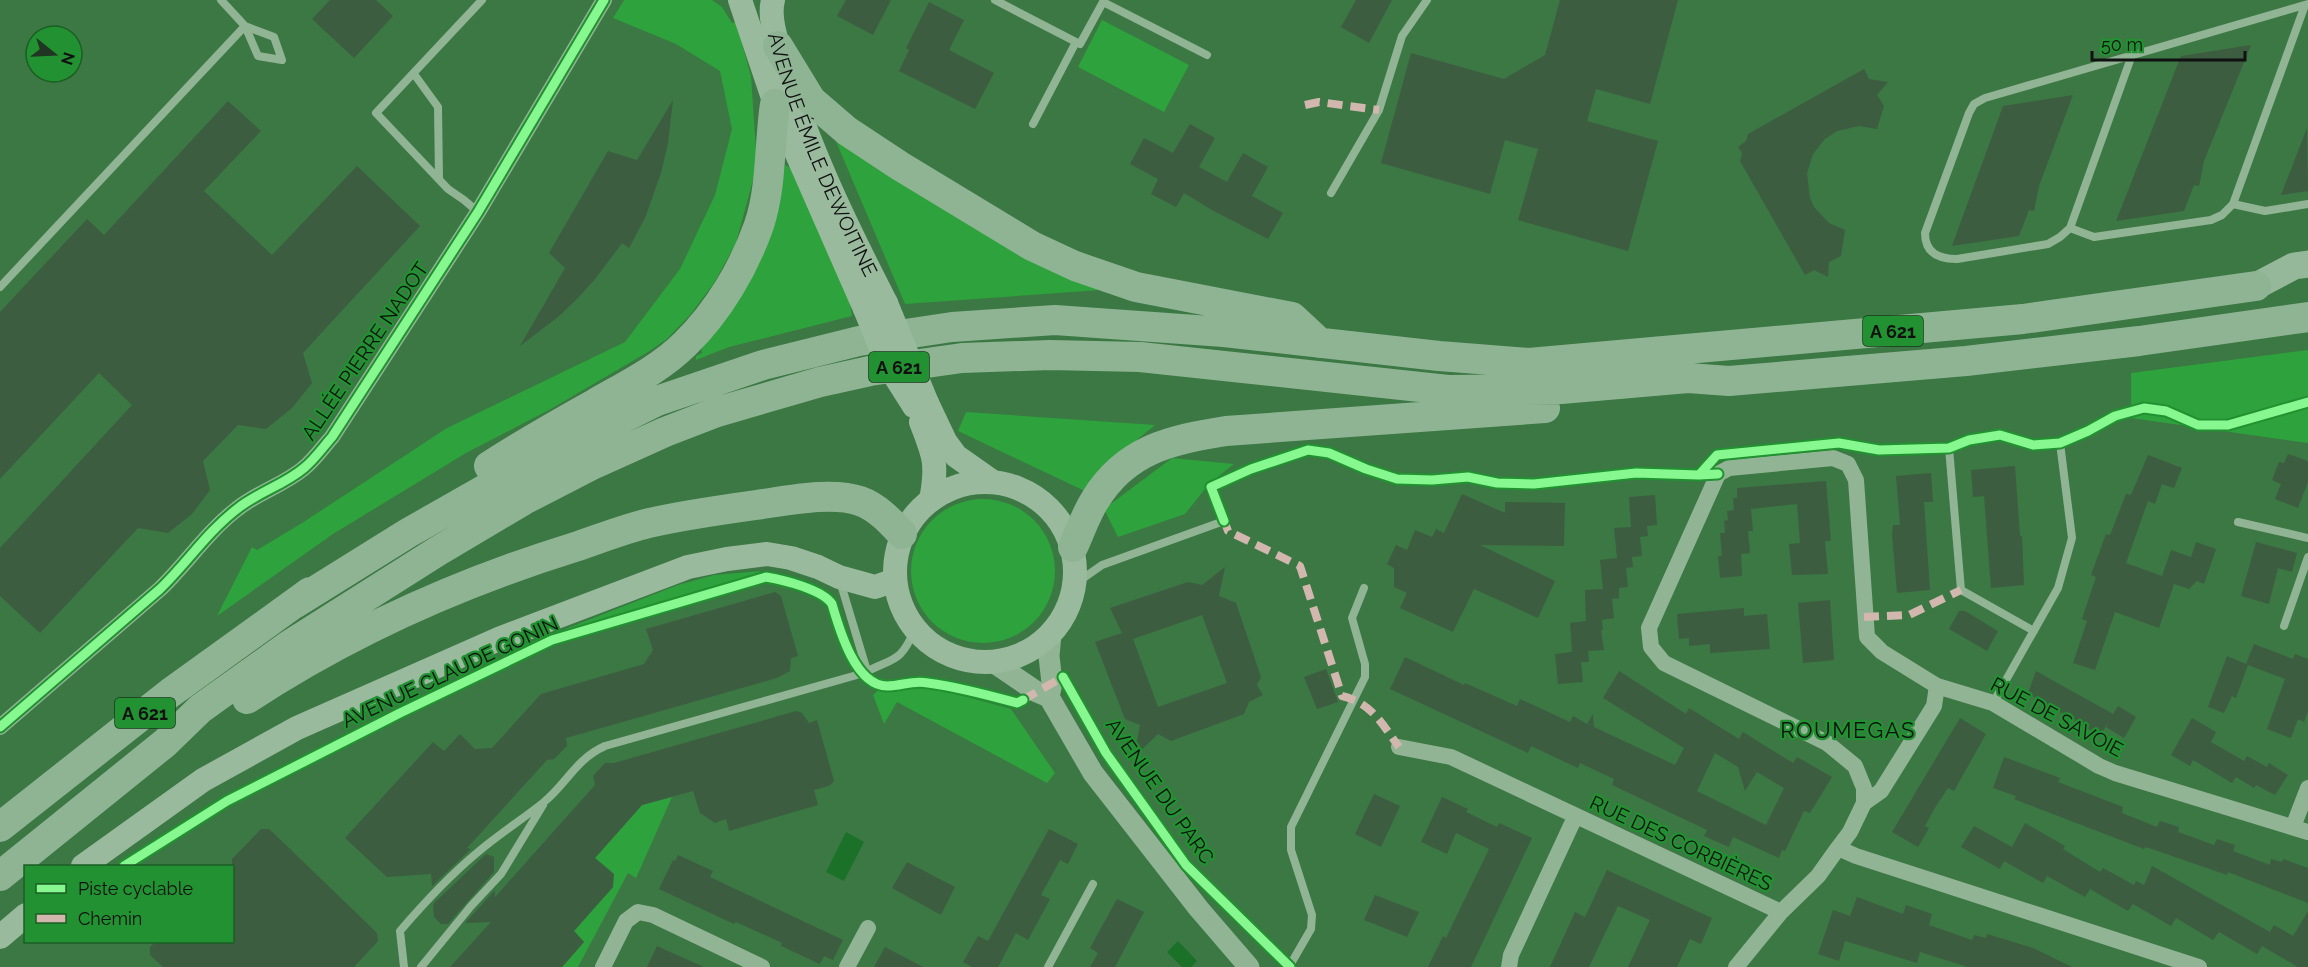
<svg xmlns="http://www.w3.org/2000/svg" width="2308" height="967" font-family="Raleway,sans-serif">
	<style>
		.green { fill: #2ea23c }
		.water { fill: #1b7127 }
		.building { fill: #3d5d41; fill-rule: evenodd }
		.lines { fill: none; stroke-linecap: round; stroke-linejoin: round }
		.service { stroke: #91b495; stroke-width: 8 }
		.minor { stroke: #91b495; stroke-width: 16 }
		.tertiary { stroke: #91b495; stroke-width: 21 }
		.secondary { stroke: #99ba9d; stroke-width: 24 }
		.trunk { stroke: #96b89a; stroke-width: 27 }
		.motorway { stroke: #8fb494; stroke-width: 30 }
		.secondary-bridge { stroke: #99ba9d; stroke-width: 24 }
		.quiet { stroke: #d1b7ad; stroke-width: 8; stroke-dasharray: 15 8; stroke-linecap: butt }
		.cycleway-casing { stroke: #229131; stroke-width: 13 }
		.cycleway { stroke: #87f88f; stroke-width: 9 }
		.labels { text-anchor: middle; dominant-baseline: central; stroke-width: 4.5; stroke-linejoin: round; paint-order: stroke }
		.shield { fill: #229131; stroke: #16371b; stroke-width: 1.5 }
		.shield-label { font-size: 18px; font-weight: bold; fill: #111 }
		.street-label { font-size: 20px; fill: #111; stroke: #229131 }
		.quarter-label { font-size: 22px; letter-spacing: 1.5px; fill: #111; stroke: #229131 }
	</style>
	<rect width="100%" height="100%" fill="#3b7843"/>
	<path class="green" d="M 624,0 L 712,0 L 722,7 L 732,23 L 736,22 L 751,76 L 757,165 L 736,243 L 714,283 L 690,315 L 667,339 L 648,352 L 549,410 L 466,453 L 333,534 L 217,616 L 252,547 L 257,550 L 302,523 L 447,428 L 625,342 L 680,269 L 715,195 L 732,129 L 720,71 L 676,44 L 613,18 Z
		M 1102,20 L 1189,65 L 1164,112 L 1078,67 Z
		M 832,132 L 1100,290 L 905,304 Z
		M 785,165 L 791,168 L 850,302 L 852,316 L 729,347 L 696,360 L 696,356 L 702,353 L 701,346 L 782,180 Z
		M 2308,350 L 2308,443 L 2131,418 L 2131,373 Z
		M 966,412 L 1155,425 L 1110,462 L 1089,493 L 958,431 Z
		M 1172,458 L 1234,464 L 1209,484 L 1185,514 L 1118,537 L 1104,509 Z
		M911 571a72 72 0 1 1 144 0a72 72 0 1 1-144 0Z
		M 761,571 L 741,582 L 644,608 L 516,653 L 514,649 L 678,585 L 714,575 Z
		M 887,683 L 931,687 L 1011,709 L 1055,773 L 1047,783 L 897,702 L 884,724 L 873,695 Z
		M 672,797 L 636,878 L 628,873 L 578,967 L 562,967 L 584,942 L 574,931 L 613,887 L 613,874 L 595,858 L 642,805 Z"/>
	<path class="water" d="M 846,832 L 864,842 L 844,881 L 826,872 Z
		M 1178,941 L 1197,961 L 1191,967 L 1182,967 L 1167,952 Z"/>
	<path class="building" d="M 330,0 L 376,0 L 393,16 L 354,58 L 312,19 Z
		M 846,0 L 891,0 L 873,35 L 837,16 Z
		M 1356,0 L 1392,0 L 1369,43 L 1341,27 Z
		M 1560,0 L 1678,0 L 1650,104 L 1596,89 L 1587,121 L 1658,141 L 1628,251 L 1518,220 L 1538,149 L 1505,140 L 1490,194 L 1381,163 L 1411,53 L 1504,79 L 1545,55 Z
		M 929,2 L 964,20 L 949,50 L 994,73 L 975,109 L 899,71 L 909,50 L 906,48 Z
		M 2251,45 L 2204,161 L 2199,186 L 2194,185 L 2184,211 L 2116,221 L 2181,56 Z
		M 1864,69 L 1869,79 L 1888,82 L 1877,95 L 1884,106 L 1877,129 L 1859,126 L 1837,131 L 1825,139 L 1813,154 L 1807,173 L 1810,198 L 1814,207 L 1829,223 L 1845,230 L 1841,256 L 1829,262 L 1828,277 L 1814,270 L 1805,275 L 1740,161 L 1742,153 L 1738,147 L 1746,141 L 1748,134 Z
		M 2073,95 L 2039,186 L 2034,211 L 2029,210 L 2019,236 L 1952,246 L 2003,106 Z
		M 673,100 L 668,143 L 661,173 L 645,218 L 629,248 L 622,243 L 596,278 L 577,299 L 558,317 L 520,346 L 565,268 L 549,253 L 608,151 L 637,160 Z
		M 228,101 L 261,131 L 204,191 L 272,255 L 357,166 L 420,226 L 303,353 L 312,383 L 292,408 L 266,429 L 238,425 L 203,461 L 210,490 L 192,514 L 168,533 L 138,528 L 40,633 L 0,596 L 0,548 L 132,405 L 99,373 L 0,479 L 0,312 L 87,219 L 104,235 Z
		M 1190,124 L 1215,138 L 1199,167 L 1227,182 L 1243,153 L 1268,167 L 1252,196 L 1283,213 L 1268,239 L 1212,210 L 1184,193 L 1176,207 L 1151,194 L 1158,179 L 1130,164 L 1144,138 L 1173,153 Z
		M 2307,128 L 2308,191 L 2281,195 Z
		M 2288,454 L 2308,461 L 2308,482 L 2298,508 L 2275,499 L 2281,484 L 2272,480 L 2279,462 L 2284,463 Z
		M 2148,455 L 2182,468 L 2174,488 L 2162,484 L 2155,504 L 2148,501 L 2126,563 L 2162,576 L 2171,550 L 2191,557 L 2196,542 L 2216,549 L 2204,584 L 2197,581 L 2189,589 L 2174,584 L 2159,628 L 2115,612 L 2095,670 L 2073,663 L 2087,621 L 2082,619 L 2096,577 L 2091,575 L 2106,534 L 2110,535 L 2126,494 L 2131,495 Z
		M 2015,466 L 2020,536 L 2022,536 L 2024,585 L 1991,588 L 1984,496 L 1973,497 L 1971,470 Z
		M 1931,473 L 1933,502 L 1924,502 L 1930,590 L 1897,593 L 1892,535 L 1893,525 L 1900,525 L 1896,476 Z
		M 1826,481 L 1831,541 L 1825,541 L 1828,574 L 1792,575 L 1789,544 L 1800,543 L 1797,504 L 1751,509 L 1753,531 L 1748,531 L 1750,553 L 1741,554 L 1742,576 L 1720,578 L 1718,556 L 1722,556 L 1720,533 L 1725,533 L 1724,521 L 1728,520 L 1727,511 L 1734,510 L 1733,498 L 1737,498 L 1737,488 Z
		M 1462,494 L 1505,513 L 1505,502 L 1565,503 L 1564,546 L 1480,545 L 1555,581 L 1538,618 L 1474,589 L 1453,632 L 1400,608 L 1407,593 L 1394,587 L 1394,568 L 1387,564 L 1396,545 L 1407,550 L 1415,530 L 1432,537 L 1436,529 L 1444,533 Z
		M 1655,495 L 1657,525 L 1647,526 L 1648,536 L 1640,537 L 1642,556 L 1632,557 L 1633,567 L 1626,568 L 1628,587 L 1619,588 L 1619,598 L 1612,599 L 1614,618 L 1602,620 L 1603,630 L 1601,630 L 1604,650 L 1588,651 L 1589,662 L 1581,662 L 1583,682 L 1558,684 L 1555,654 L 1572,652 L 1570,623 L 1586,621 L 1585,590 L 1603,589 L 1600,560 L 1617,558 L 1614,528 L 1631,527 L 1629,497 Z
		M 2256,542 L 2297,553 L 2292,572 L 2278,568 L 2269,604 L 2241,596 Z
		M 1225,567 L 1219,596 L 1236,603 L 1261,677 L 1257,685 L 1263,695 L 1249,702 L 1244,714 L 1171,741 L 1158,734 L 1134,757 L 1140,725 L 1125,719 L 1095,642 L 1122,633 L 1110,608 L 1188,582 L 1202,585 ZM 1202,615 L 1227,683 L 1158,707 L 1133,639 Z
		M 775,592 L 781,596 L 798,656 L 791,658 L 790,671 L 777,678 L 566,738 L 567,746 L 554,759 L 547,760 L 467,848 L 471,849 L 432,886 L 431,874 L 387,877 L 345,838 L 433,742 L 444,751 L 460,734 L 475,749 L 492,748 L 541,694 L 644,664 L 653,650 L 646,629 Z
		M 1830,600 L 1834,660 L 1803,663 L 1798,603 Z
		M 1744,608 L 1744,616 L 1767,614 L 1770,649 L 1710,653 L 1710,644 L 1689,646 L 1689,638 L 1679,639 L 1677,614 Z
		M 1959,611 L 1965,611 L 1998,631 L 1987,651 L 1949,629 Z
		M 2254,644 L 2293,659 L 2295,654 L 2308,659 L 2308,711 L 2304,722 L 2298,719 L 2291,738 L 2267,729 L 2285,679 L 2248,665 L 2236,698 L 2232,696 L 2224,713 L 2208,707 L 2227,656 L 2246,664 Z
		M 1405,657 L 1464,685 L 1465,683 L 1517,706 L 1520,699 L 1570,722 L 1573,716 L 1587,724 L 1593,714 L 1594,727 L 1675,765 L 1684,748 L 1603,698 L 1619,671 L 1686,714 L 1689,708 L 1739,739 L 1743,732 L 1793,763 L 1797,757 L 1832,777 L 1810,813 L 1804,811 L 1785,851 L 1782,850 L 1779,858 L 1733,837 L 1729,847 L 1704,836 L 1707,830 L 1612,785 L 1614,779 L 1580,763 L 1578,768 L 1531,746 L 1528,753 L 1390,689 ZM 1715,753 L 1738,767 L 1745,791 L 1757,772 L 1784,788 L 1766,825 L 1697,791 Z
		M 1326,669 L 1338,702 L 1317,709 L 1304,677 Z
		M 2036,671 L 2113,714 L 2118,706 L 2136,717 L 2124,738 L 2106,727 L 2109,721 L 2100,736 L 2028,693 Z
		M 796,711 L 802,713 L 809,723 L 817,720 L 834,781 L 829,786 L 814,790 L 818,805 L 729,831 L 726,819 L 715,823 L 700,813 L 693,791 L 642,805 L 595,858 L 614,874 L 613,887 L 574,931 L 584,942 L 562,967 L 450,967 L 491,922 L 465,923 L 495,890 L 495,897 L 595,785 L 593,776 L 605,763 L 614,763 Z
		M 1960,718 L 1986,734 L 1954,791 L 1948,788 L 1936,806 L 1925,826 L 1929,828 L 1918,847 L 1892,832 Z
		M 2192,718 L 2216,732 L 2211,742 L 2225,750 L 2244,761 L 2247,756 L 2267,767 L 2269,763 L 2288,775 L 2275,795 L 2256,785 L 2254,788 L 2236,777 L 2232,783 L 2193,760 L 2190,766 L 2171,755 Z
		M 2004,757 L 2060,778 L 2058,782 L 2123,807 L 2122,813 L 2157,827 L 2160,821 L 2179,827 L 2178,832 L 2214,845 L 2217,839 L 2235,845 L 2233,851 L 2270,865 L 2271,859 L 2282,862 L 2283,859 L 2308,868 L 2308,903 L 2228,872 L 2227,875 L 2146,847 L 2144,849 L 2014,799 L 2016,796 L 1993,788 Z
		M 1374,794 L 1400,806 L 1381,847 L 1355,834 Z
		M 1442,797 L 1468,809 L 1466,812 L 1497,827 L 1499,823 L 1532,838 L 1471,967 L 1428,967 L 1443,936 L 1446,938 L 1489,849 L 1456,833 L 1447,854 L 1421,842 Z
		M 2025,823 L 2065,846 L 2063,849 L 2100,872 L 2103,868 L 2134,885 L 2136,881 L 2144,885 L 2152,866 L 2270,932 L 2274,925 L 2293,936 L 2308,911 L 2308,967 L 2298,967 L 2262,946 L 2257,954 L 2219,932 L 2213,940 L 2176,918 L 2171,926 L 2133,904 L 2128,911 L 2090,889 L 2085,897 L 2047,876 L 2043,883 L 2004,861 L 2000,869 L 1961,847 L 1974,826 L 2012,847 Z
		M 261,829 L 269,829 L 288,847 L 377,933 L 378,941 L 354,967 L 163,967 L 150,955 L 150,947 L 155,942 L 232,942 L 232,859 Z
		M 1049,829 L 1078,844 L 1068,864 L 1060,860 L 1041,895 L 1050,899 L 1028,940 L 1016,933 L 998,967 L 972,967 L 963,962 L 978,936 L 988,941 Z
		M 486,854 L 494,857 L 494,872 L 448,924 L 441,924 L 434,917 L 433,904 Z
		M 678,855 L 713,871 L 710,877 L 843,940 L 833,960 L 824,956 L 820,964 L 781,946 L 782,943 L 736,922 L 734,924 L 659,889 L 673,860 L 675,861 Z
		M 907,862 L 955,887 L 941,915 L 892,888 Z
		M 1607,870 L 1712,918 L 1701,944 L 1690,939 L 1677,967 L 1628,967 L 1650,920 L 1618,906 L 1589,967 L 1550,967 L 1575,912 L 1585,917 Z
		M 1375,895 L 1419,912 L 1407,937 L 1364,920 Z
		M 1857,897 L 1903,914 L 1906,905 L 1932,914 L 1929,925 L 1972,940 L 1974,935 L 1986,938 L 1987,934 L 2033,948 L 2072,967 L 1968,967 L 1920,952 L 1917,963 L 1845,941 L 1839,961 L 1818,954 L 1833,910 L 1850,916 Z
		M 1117,899 L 1144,912 L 1115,967 L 1090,967 L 1098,953 L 1090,948 Z
		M 657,946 L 670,952 L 704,967 L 647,967 Z
		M 885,947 L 923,967 L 874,967 Z"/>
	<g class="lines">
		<path class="service" d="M 221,0 L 245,26 L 258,56 L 282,60 L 274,37 L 245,26
			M 995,0 L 1076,42 L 1033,124
			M 1076,42 L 1080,44 L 1103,2 L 1207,55
			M 2132,55 L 2070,228 L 2060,237 L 2048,244 L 1957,259 C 1939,259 1925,253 1925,233 L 1969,113 L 1974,104 L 1985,98 L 2308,4
			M 414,74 L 438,107 L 439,179
			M 1331,193 L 1379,110 L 1402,36 L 1427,0
			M 2233,204 L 2265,211 L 2308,204
			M 478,212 L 464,200 L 448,189 L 376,113 L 482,0
			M 2070,228 L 2094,237 L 2211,220 L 2222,215 L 2233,204 L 2305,5
			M 0,287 L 245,26
			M 1949,448 L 1961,590 L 2034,631
			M 2238,522 L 2308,538
			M 840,581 L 867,671
			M 1075,584 L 1102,565 L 1224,521
			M 2284,626 L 2308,557
			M 1993,703 L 2058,588 L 2072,538 L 2060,443
			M 404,967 L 400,931 C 424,903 449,876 478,852 C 499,834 523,819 544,802 C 567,783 576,759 605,746 L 864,673 C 894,657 900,664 915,629
			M 421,967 L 471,906 L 501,874 L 543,805
			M 1048,967 L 1093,884
			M 1289,967 L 1311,929 L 1312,915 L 1291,850 L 1291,827 L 1365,677 L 1365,664 L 1352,618 L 1364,588"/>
		<path class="minor" d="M 0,727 L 160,589 C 187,563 207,532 237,509 C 258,492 284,485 304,468 C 315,459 323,447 332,437 L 478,212 L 604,0
			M 1399,747 L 1451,757 L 1781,912 L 1818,876 L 1838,848 L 1856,856 L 2199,967
			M 1864,803 L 1864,788 L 1855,766 L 1827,743 L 1664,663 L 1651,647 L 1649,628 L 1718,474 L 1729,468 L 1833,458 L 1848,464 L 1856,480 L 1867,637 L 1882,652 L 1937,686
			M 2293,827 L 2308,788
			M 1838,848 L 1850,832 L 1864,803 L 1881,791 L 1934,706 L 1937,686 L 1993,703 L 2099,766 L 2115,773 L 2308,832
			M 603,967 L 626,921 L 638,912 L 653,915 L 762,967
			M 847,967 L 868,928
			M 1509,967 L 1511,955 L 1575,817
			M 1736,967 L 1781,912"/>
		<path class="tertiary" d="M 993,662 L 1037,692 L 1049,697 L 1093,773 L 1199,909 L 1249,967
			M 1049,697 L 1052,683 L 1049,656 L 1051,634"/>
		<g class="secondary">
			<path d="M 740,0 L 775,104 L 865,309"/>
			<path id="s1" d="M 773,0 C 768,19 778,44 783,63 C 808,147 846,225 886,303"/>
			<path d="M 927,403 L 945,441 L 956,456 L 993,482"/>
			<path d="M 921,422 C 934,455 938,464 931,500"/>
			<circle cx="985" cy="572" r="90"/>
			<path d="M 83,866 L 203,780 L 297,728 L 501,638 L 688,567 L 727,559 L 767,554 L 791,558 L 818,567 L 839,577 L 875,587 L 895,580"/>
			<path d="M 0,937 L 26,915"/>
		</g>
		<path class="trunk" d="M 2256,286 L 2294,266 L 2308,264"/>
		<path class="motorway" d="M 778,46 L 811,100 L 847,131 L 900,166 L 1032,246 L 1075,266 L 1136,287 L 1292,317 L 1320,343
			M 489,466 C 523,444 558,424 594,404 C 625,386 660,369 685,344 C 718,312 744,268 759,225 C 772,186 769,144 775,104
			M 1073,547 C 1080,532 1086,514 1095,500 C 1126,449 1171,440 1226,431 L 1545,408
			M 294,604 L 408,533 L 524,467 L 657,401 L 763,365 L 859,341 L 952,327 L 1055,320 L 1224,332 L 1439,356 L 1529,363 L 2023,319 L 2256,286
			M 247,699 C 349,632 459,583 575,547 C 599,539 624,529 649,523 C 684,515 720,510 756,505 C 786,501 831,491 860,501 C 877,507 890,521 902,534
			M 0,827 L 170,693 L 310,592
			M 0,876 L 165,743 L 200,709 L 288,646 L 438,551 L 524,500 L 594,464 L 665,432 L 717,412 L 820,382 L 870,371 L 962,358 L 1050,355 L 1140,357 L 1448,390 L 1561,389 L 1688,378 L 1729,381 L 1966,361 L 2139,341 L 2308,317"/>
		<path class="secondary-bridge" d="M 886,303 L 927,403
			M 865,309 L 888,365 L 914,406"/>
		<path class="quiet" d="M 1305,105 L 1319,102 L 1379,110
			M 1223,517 L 1228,531 L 1300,566 L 1342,696 C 1372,703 1382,724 1399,747
			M 1864,617 L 1909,615 L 1961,590
			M 1023,700 L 1063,677"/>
		<defs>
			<path id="cycleway" d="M 1699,475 L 1717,455 L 1839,443 L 1879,450 L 1949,448 L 1969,440 L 2000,435 L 2033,445 L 2060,443 L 2088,431 L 2115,416 L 2144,408 L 2166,411 L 2198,425 L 2228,425 L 2308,402
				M 1224,521 L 1211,487 L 1251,469 L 1308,450 L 1329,453 L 1366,469 L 1397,479 L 1432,480 L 1468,477 L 1497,483 L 1534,484 L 1636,473 L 1699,475 L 1718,474
				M 1063,677 L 1106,753 L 1186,865 L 1290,967
				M 0,727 L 160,589 C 187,563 207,532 237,509 C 258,492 284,485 304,468 C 315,459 323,447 332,437 L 478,212 L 604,0
				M 124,866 L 227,801 L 400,713 L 552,640 L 766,577 C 783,580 822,589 832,604 C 839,628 855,686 887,686 C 902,686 912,680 928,683 C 958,687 988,695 1017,703 L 1023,700"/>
		</defs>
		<use href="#cycleway" class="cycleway-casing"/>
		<use href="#cycleway" class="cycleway"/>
	</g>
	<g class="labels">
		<g class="shield">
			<rect x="1863" y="316" width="60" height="30" rx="4.5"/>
			<rect x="869" y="352" width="60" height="30" rx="4.5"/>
			<rect x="115" y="698" width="60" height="30" rx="4.5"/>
		</g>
		<g class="shield-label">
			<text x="1893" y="331">A 621</text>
			<text x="899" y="367">A 621</text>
			<text x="145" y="713">A 621</text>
		</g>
		<g class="street-label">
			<text stroke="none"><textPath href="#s1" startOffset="164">AVENUE ÉMILE DEWOITINE</textPath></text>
			<text transform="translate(365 351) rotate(-56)">ALLÉE PIERRE NADOT</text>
			<text transform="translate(450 672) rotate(-25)">AVENUE CLAUDE GONIN</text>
			<text transform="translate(2057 717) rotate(28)">RUE DE SAVOIE</text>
			<text transform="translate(1160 791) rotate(55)">AVENUE DU PARC</text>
			<text transform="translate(1681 843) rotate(25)">RUE DES CORBIÈRES</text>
		</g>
		<g class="quarter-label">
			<text x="1848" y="730">ROUMEGAS</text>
		</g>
	</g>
	<rect x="24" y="865" width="210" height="78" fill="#229131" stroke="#1b5e24" stroke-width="1.5"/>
	<rect x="36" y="884" width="30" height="9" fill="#87f88f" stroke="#1b5e24" stroke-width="1.5"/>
	<text x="78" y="895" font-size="18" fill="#111111">Piste cyclable</text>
	<rect x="36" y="914" width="30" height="9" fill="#d1b7ad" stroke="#1b5e24" stroke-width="1.5"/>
	<text x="78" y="925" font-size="18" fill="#111111">Chemin</text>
	<g transform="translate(54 54) rotate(108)"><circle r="28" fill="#229131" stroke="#1b5e24" stroke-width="1.5"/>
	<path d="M0-4.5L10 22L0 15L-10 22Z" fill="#203522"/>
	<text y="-9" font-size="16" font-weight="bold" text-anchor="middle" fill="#111111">N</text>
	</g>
	<path d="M2092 51v9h153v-9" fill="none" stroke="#111111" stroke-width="3"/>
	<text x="2101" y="51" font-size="18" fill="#111111" stroke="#229131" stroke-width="4.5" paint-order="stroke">50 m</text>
</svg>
